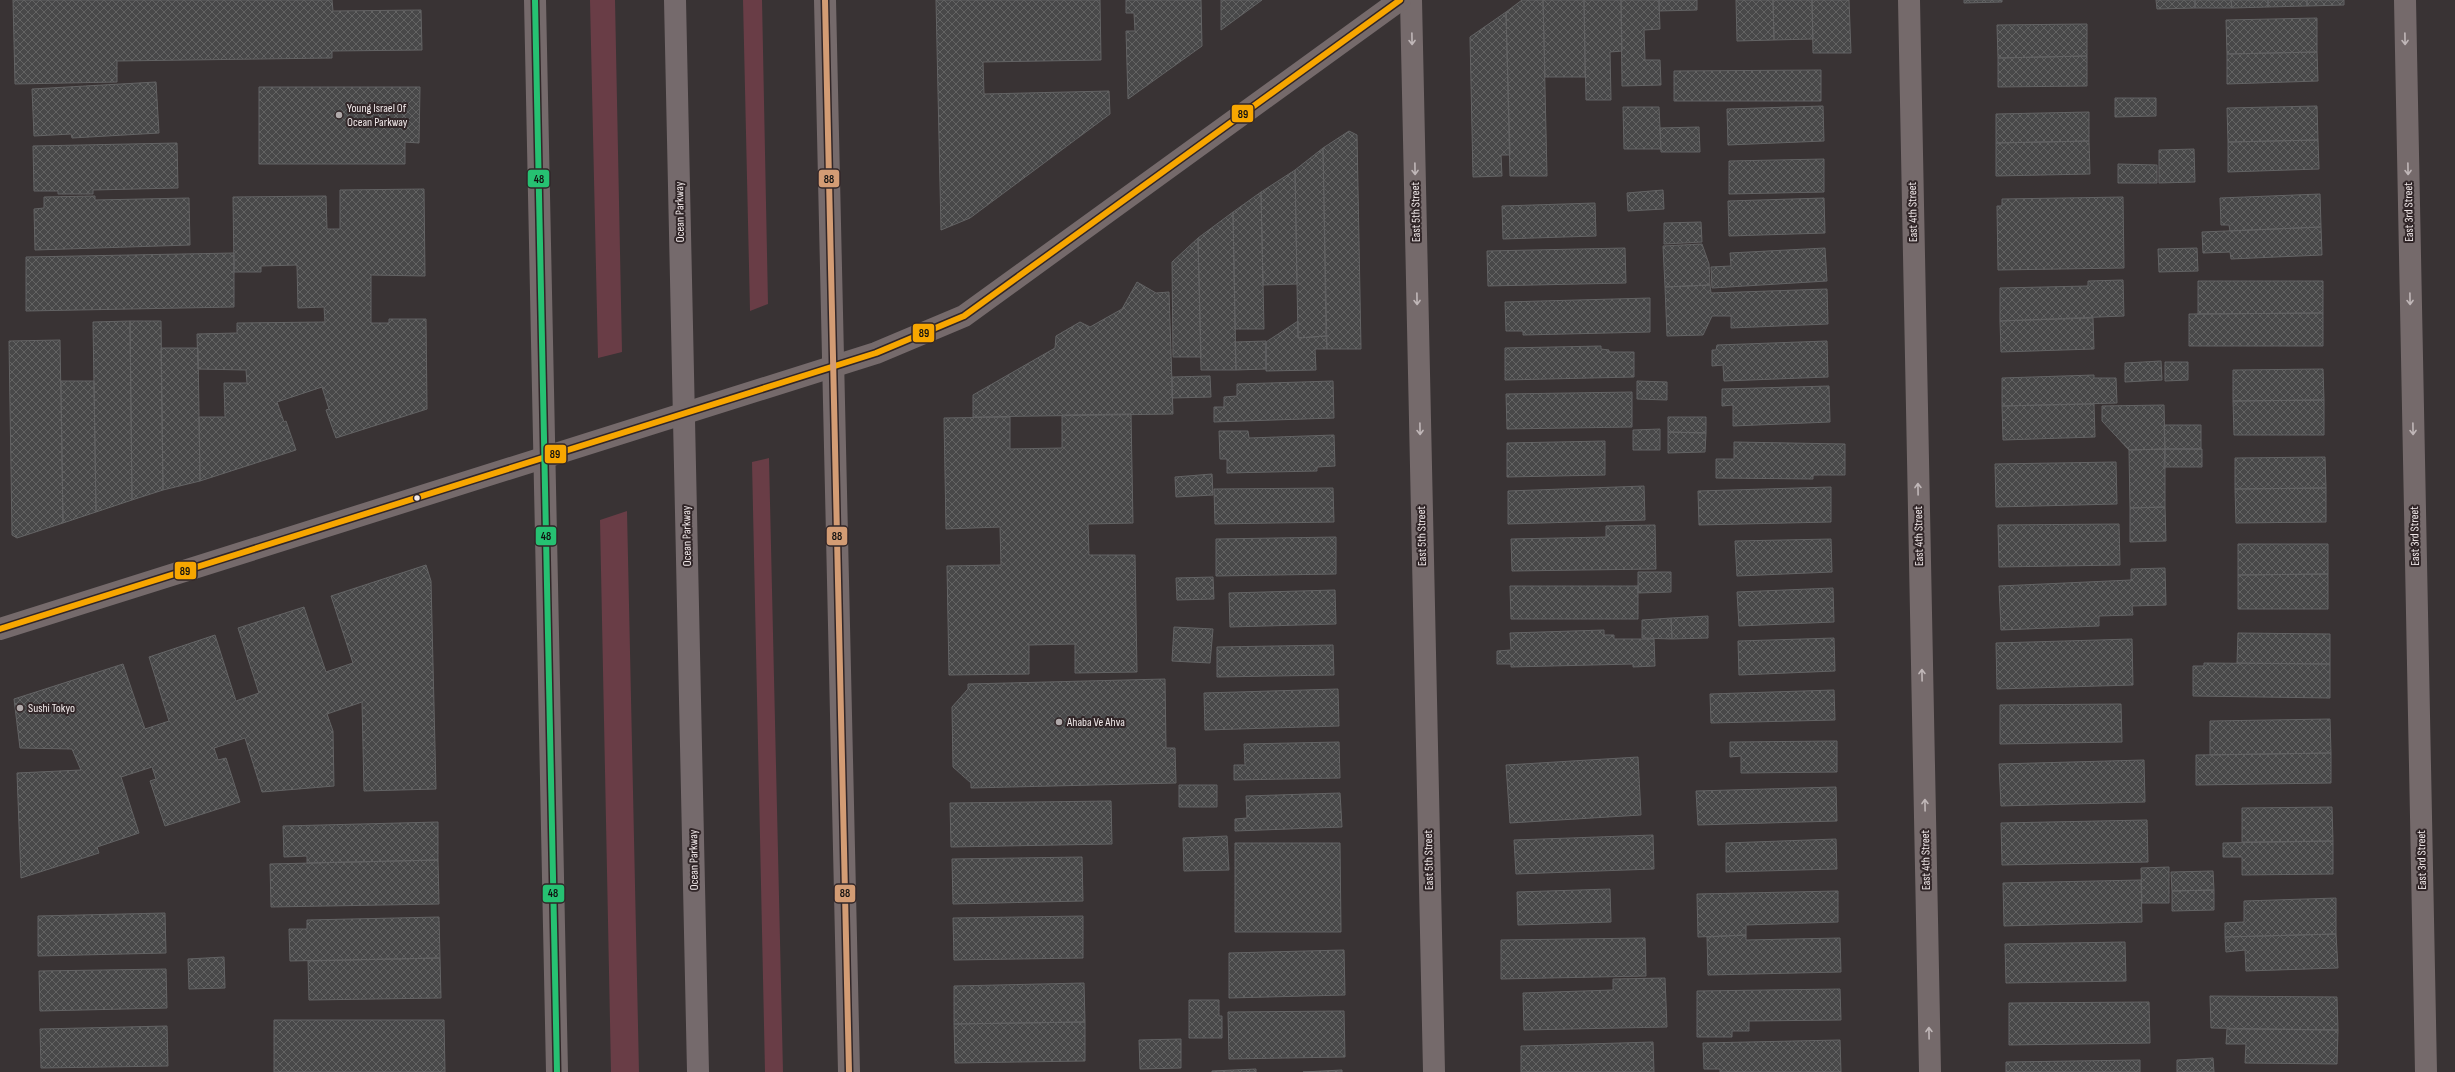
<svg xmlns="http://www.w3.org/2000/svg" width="2455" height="1072" font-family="'Sofia Sans Condensed',sans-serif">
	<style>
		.green { fill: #693d46 }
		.building { fill: url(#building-cross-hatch); stroke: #636364 }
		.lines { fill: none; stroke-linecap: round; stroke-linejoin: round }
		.minor { stroke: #756a6b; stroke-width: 22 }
		.tertiary { stroke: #756a6b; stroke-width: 22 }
		.primary { stroke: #756a6c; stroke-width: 22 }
		.bus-1-casing { stroke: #312628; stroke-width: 9 }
		.bus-2-casing { stroke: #312628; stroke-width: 9 }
		.bus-3-casing { stroke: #312628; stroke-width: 9 }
		.bus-1 { stroke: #f7a600; stroke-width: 6 }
		.bus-2 { stroke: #26c172; stroke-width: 6 }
		.bus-3 { stroke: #d39c74; stroke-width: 6 }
		.oneway { stroke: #c0b7b8 }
		.poi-dot { fill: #b1aaab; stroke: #312628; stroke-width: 1.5 }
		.bus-dot { fill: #f2eaeb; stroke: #312628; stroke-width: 1.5 }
		.labels { text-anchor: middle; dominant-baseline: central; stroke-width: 4; stroke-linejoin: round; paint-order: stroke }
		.poi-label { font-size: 12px; fill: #f2eaeb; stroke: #312628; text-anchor: start }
		.street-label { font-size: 12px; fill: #f2eaeb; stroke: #312628 }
		.line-badge { stroke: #312628; stroke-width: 1.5 }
		.pale-badge-label { font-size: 11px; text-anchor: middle; font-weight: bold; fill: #111 }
	</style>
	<defs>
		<pattern id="building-cross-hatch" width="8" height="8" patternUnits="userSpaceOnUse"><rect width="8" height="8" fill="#484849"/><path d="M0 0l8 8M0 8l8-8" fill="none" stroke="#636363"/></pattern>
	</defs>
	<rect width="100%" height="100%" fill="#393334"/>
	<path class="green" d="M 590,0 L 615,0 L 622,352 L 598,358 Z
		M 743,0 L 762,0 L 768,304 L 750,311 Z
		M 769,458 L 783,1072 L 765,1072 L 752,462 Z
		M 627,511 L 639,1072 L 611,1072 L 600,520 Z"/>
	<path class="building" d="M 13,0 L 332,0 L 333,11 L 421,10 L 422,50 L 332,51 L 332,58 L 117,61 L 117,82 L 15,84 Z
		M 936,0 L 1100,0 L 1101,60 L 983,62 L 984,94 L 1109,91 L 1110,114 L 970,218 L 941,230 Z
		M 1126,0 L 1201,0 L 1202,46 L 1128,99 L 1126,31 L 1135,31 L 1134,13 L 1126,13 Z
		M 1221,0 L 1262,0 L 1221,30 Z
		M 1522,0 L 1543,0 L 1547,176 L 1510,176 L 1506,12 Z
		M 1543,0 L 1584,0 L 1585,77 L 1545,77 Z
		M 1584,0 L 1621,0 L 1622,51 L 1610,52 L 1611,100 L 1586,100 Z
		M 1621,0 L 1659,0 L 1660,29 L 1644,30 L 1645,60 L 1660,60 L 1661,85 L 1622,86 Z
		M 1659,0 L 1697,0 L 1697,10 L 1659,11 Z
		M 1736,0 L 1773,0 L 1774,40 L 1737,41 Z
		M 1773,0 L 1812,0 L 1813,39 L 1774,40 Z
		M 1812,0 L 1849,0 L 1851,53 L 1813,53 Z
		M 1964,0 L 2002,0 L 2002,2 L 1964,3 Z
		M 2156,0 L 2195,0 L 2195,8 L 2157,9 Z
		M 2195,0 L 2231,0 L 2232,8 L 2195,8 Z
		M 2231,0 L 2268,0 L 2268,7 L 2232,8 Z
		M 2268,0 L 2307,0 L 2307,6 L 2268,7 Z
		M 2307,0 L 2344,0 L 2344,5 L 2307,6 Z
		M 1506,12 L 1510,155 L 1501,155 L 1502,176 L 1473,177 L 1470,37 Z
		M 2317,18 L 2317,52 L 2227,54 L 2226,20 Z
		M 2087,24 L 2087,56 L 1998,58 L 1997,25 Z
		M 2317,52 L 2318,81 L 2227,84 L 2227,54 Z
		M 2087,56 L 2087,86 L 1998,87 L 1998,58 Z
		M 1821,70 L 1821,101 L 1674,101 L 1674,71 Z
		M 156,82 L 159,133 L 72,138 L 71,134 L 34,136 L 32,89 Z
		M 259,87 L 420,87 L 419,143 L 405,142 L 405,164 L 259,164 Z
		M 2115,98 L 2156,98 L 2156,116 L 2115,117 Z
		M 1823,106 L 1824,141 L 1728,145 L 1727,109 Z
		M 2317,106 L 2318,140 L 2228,142 L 2227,108 Z
		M 1623,107 L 1659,107 L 1661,149 L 1624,149 Z
		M 2089,112 L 2089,141 L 1996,143 L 1996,114 Z
		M 1699,127 L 1700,152 L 1661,152 L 1660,128 Z
		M 1349,131 L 1357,135 L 1361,349 L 1327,349 L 1323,148 Z
		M 2318,140 L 2319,169 L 2228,172 L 2228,142 Z
		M 2089,141 L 2090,174 L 1996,176 L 1996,143 Z
		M 177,143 L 178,188 L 93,190 L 93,194 L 58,194 L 58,191 L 34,191 L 33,146 Z
		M 1323,148 L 1326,336 L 1298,338 L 1295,170 Z
		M 2194,149 L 2195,182 L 2159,183 L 2159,150 Z
		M 1824,159 L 1824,192 L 1729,194 L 1729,161 Z
		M 2118,164 L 2157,165 L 2157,183 L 2118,183 Z
		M 1295,170 L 1297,284 L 1263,285 L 1261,192 Z
		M 424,189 L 425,276 L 371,275 L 371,323 L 389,323 L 389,319 L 426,319 L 427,409 L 336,438 L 326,410 L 329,409 L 322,387 L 277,402 L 284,422 L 286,421 L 296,450 L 200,481 L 199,417 L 225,417 L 224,383 L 247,383 L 246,370 L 198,369 L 197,334 L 237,333 L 237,323 L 325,322 L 324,307 L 298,308 L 297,265 L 261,266 L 261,272 L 234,272 L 233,197 L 326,196 L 327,229 L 340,229 L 340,190 Z
		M 1663,190 L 1664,209 L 1628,211 L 1627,193 Z
		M 1261,192 L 1264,329 L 1235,329 L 1233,212 Z
		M 2320,194 L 2321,227 L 2230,231 L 2229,225 L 2221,225 L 2220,198 Z
		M 95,196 L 95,200 L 189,198 L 190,245 L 35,250 L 34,209 L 44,208 L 44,197 Z
		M 2123,197 L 2124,268 L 1998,270 L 1997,206 L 2002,206 L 2002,199 Z
		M 1824,198 L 1825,233 L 1729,236 L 1728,201 Z
		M 1595,203 L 1596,236 L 1503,239 L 1502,206 Z
		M 1233,212 L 1236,370 L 1201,370 L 1198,238 Z
		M 1701,222 L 1702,242 L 1664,244 L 1664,223 Z
		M 2321,227 L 2322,255 L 2231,259 L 2230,252 L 2203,253 L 2202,232 Z
		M 1198,238 L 1201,357 L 1173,357 L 1172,262 Z
		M 1702,244 L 1709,264 L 1710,285 L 1665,287 L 1663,246 Z
		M 1625,248 L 1626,283 L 1488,286 L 1487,251 Z
		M 1825,248 L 1827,281 L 1712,288 L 1711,267 L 1731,266 L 1730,253 Z
		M 2197,248 L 2198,271 L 2159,272 L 2158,249 Z
		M 234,253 L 234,307 L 26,311 L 26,257 Z
		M 2123,280 L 2124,316 L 2000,321 L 2000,288 L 2088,286 L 2088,281 Z
		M 2198,281 L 2323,281 L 2323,313 L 2198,314 Z
		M 1137,282 L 1156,293 L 1169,292 L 1173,414 L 973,417 L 973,395 L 1055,348 L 1056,336 L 1080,322 L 1090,327 L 1122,309 Z
		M 1710,285 L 1711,293 L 1827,289 L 1828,324 L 1731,328 L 1731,316 L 1712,316 L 1703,335 L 1667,336 L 1665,287 Z
		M 1650,298 L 1650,332 L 1523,335 L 1523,331 L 1506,331 L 1505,302 Z
		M 2323,313 L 2323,346 L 2189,346 L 2189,314 Z
		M 2093,318 L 2094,349 L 2001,352 L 2000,321 Z
		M 130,321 L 161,321 L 163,490 L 132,500 Z
		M 130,321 L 132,500 L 96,512 L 93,322 Z
		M 1298,321 L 1298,338 L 1326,336 L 1327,349 L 1315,349 L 1316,370 L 1266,371 L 1266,342 Z
		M 60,340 L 63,523 L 17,538 L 12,535 L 9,341 Z
		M 1266,341 L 1266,369 L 1236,370 L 1235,342 Z
		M 1827,341 L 1828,377 L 1724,381 L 1723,365 L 1712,366 L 1712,350 L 1716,350 L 1717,345 Z
		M 1601,346 L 1601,349 L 1609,350 L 1609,352 L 1634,352 L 1634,377 L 1505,380 L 1505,348 Z
		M 161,348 L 198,348 L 200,481 L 163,490 Z
		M 2161,361 L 2162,380 L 2125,382 L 2125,363 Z
		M 2165,362 L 2188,362 L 2188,380 L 2165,381 Z
		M 2323,369 L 2324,400 L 2233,401 L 2233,370 Z
		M 2094,375 L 2094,378 L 2116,378 L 2117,403 L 2002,406 L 2002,378 Z
		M 1210,376 L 1211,397 L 1172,398 L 1172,377 Z
		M 61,381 L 94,381 L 96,512 L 63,523 Z
		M 1333,381 L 1334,418 L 1214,422 L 1214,407 L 1224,407 L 1224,397 L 1237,396 L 1237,384 Z
		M 1637,381 L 1667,382 L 1667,400 L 1637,399 Z
		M 1829,386 L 1830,422 L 1733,426 L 1733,405 L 1722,406 L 1722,389 Z
		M 1632,392 L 1632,427 L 1507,429 L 1506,394 Z
		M 2324,400 L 2324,435 L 2234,435 L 2233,401 Z
		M 2094,404 L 2095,437 L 2003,440 L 2002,406 Z
		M 2164,405 L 2165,449 L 2129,450 L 2102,421 L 2102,406 Z
		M 1131,414 L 1133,523 L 1088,524 L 1089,555 L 1135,555 L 1137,672 L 1075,673 L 1075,644 L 1029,645 L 1029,674 L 949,675 L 947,566 L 1001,565 L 1000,527 L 946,529 L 944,418 L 1010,417 L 1010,449 L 1062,448 L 1062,415 Z
		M 1668,417 L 1706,417 L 1706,433 L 1668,432 Z
		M 2164,425 L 2201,425 L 2201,449 L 2165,449 Z
		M 1660,429 L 1660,450 L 1633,450 L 1633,430 Z
		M 1219,431 L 1248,431 L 1249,438 L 1334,435 L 1335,466 L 1317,467 L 1317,471 L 1227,473 L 1227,459 L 1220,459 Z
		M 1668,432 L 1706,433 L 1705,452 L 1668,453 Z
		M 1605,441 L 1605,475 L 1507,477 L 1507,443 Z
		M 1734,442 L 1845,444 L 1845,475 L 1813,475 L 1813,479 L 1716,478 L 1716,459 L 1734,459 Z
		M 2165,449 L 2202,449 L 2202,467 L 2164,467 Z
		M 2165,449 L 2165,507 L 2130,508 L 2129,450 Z
		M 2325,457 L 2326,488 L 2235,489 L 2235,458 Z
		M 2116,462 L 2117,504 L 1996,507 L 1995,464 Z
		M 1212,474 L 1213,495 L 1176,497 L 1175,477 Z
		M 1644,486 L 1645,520 L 1508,524 L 1508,491 Z
		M 1831,487 L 1831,522 L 1699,525 L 1698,491 Z
		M 1333,488 L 1334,522 L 1215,524 L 1214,489 Z
		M 2326,488 L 2326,522 L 2236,523 L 2235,489 Z
		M 2165,507 L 2166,541 L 2130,542 L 2130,508 Z
		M 2119,524 L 2120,565 L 1999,567 L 1998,525 Z
		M 1655,525 L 1656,569 L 1512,571 L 1511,539 L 1606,537 L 1606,526 Z
		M 1336,537 L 1336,574 L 1216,576 L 1216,539 Z
		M 1831,539 L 1832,572 L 1737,576 L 1735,541 Z
		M 2238,544 L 2328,544 L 2328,574 L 2238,575 Z
		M 426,565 L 431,581 L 436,789 L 364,791 L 362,702 L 327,714 L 333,731 L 334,786 L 262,792 L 245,738 L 214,748 L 218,760 L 226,758 L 240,802 L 165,826 L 150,781 L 156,779 L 152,767 L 121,777 L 139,833 L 97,847 L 99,853 L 21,878 L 17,773 L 81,770 L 72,749 L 20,748 L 14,699 L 123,664 L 145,729 L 169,721 L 149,657 L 215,635 L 236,701 L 259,693 L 238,628 L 304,607 L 326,672 L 353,663 L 331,596 Z
		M 2165,568 L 2166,605 L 2132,606 L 2133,615 L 2099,616 L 2099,626 L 2001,630 L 1999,586 L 2131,580 L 2131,569 Z
		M 1638,572 L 1671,572 L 1671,592 L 1638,593 Z
		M 2328,574 L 2328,609 L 2238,609 L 2238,575 Z
		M 1213,577 L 1214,599 L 1177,600 L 1176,578 Z
		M 1510,586 L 1638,586 L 1638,619 L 1511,619 Z
		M 1833,588 L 1834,622 L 1739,626 L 1737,592 Z
		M 1335,590 L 1336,624 L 1230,627 L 1229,593 Z
		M 1708,616 L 1708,638 L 1672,639 L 1671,618 Z
		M 1671,618 L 1672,639 L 1642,638 L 1642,620 Z
		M 1174,627 L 1213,629 L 1210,663 L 1172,661 Z
		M 1604,630 L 1604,635 L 1614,635 L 1614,639 L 1654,639 L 1655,666 L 1633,667 L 1633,664 L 1511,667 L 1511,664 L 1497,664 L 1497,651 L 1511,650 L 1510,633 Z
		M 2238,633 L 2330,634 L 2330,664 L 2237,663 Z
		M 1834,638 L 1835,671 L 1739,675 L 1738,641 Z
		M 2132,639 L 2133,685 L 1997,689 L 1996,643 Z
		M 1333,645 L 1334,675 L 1217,677 L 1217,647 Z
		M 2204,663 L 2330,664 L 2330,698 L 2193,696 L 2193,666 L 2204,666 Z
		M 1165,679 L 1166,748 L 1175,748 L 1176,783 L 971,788 L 971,783 L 953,767 L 952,707 L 968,689 L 968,684 Z
		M 1338,689 L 1339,726 L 1205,730 L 1204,693 Z
		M 1834,690 L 1835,720 L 1711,723 L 1710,694 Z
		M 2121,704 L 2122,742 L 2000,744 L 2000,705 Z
		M 2330,719 L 2331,753 L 2210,755 L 2210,721 Z
		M 1837,741 L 1837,772 L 1741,773 L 1741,756 L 1730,757 L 1730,742 Z
		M 1339,742 L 1340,778 L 1234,780 L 1234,765 L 1245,765 L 1244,744 Z
		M 2331,753 L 2331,783 L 2196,785 L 2196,755 Z
		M 1638,757 L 1641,815 L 1510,823 L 1506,765 Z
		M 2144,760 L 2145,802 L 2001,806 L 1999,764 Z
		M 1179,785 L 1217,785 L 1217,807 L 1179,807 Z
		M 1836,787 L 1837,821 L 1698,825 L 1696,791 Z
		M 1340,793 L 1342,827 L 1235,831 L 1235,819 L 1247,818 L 1246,796 Z
		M 1111,801 L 1112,844 L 951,847 L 950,803 Z
		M 2332,807 L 2333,841 L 2242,842 L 2242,808 Z
		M 2147,820 L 2148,862 L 2002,865 L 2001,823 Z
		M 438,822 L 438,860 L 307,863 L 307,856 L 284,857 L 283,826 Z
		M 1653,835 L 1654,869 L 1516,874 L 1514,840 Z
		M 1227,836 L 1229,870 L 1184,871 L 1183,838 Z
		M 1836,839 L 1837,869 L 1726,872 L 1726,843 Z
		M 2333,841 L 2333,874 L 2242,875 L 2242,857 L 2223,857 L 2223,843 Z
		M 1235,843 L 1340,843 L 1341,932 L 1235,932 Z
		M 1082,857 L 1083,901 L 953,904 L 952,859 Z
		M 438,860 L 439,904 L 271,907 L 270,864 Z
		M 2169,867 L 2169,903 L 2142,903 L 2141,868 Z
		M 2213,871 L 2214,890 L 2172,891 L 2171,872 Z
		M 2141,880 L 2142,922 L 2004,926 L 2003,883 Z
		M 1610,889 L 1611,922 L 1518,925 L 1517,892 Z
		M 2214,890 L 2214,910 L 2172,911 L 2172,891 Z
		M 1838,891 L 1838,922 L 1746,925 L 1746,935 L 1698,937 L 1697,894 Z
		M 2336,898 L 2336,934 L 2225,937 L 2225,923 L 2244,922 L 2244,901 Z
		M 165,913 L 166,953 L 38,956 L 38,916 Z
		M 1083,916 L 1083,958 L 954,960 L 953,918 Z
		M 439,917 L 440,958 L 290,961 L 289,929 L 307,929 L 307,920 Z
		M 2336,934 L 2338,968 L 2246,971 L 2245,950 L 2226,952 L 2225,937 Z
		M 1746,935 L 1746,940 L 1840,938 L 1841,972 L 1708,975 L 1707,937 Z
		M 1645,938 L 1646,976 L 1501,979 L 1501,940 Z
		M 2125,942 L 2126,981 L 2006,983 L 2005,944 Z
		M 1344,950 L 1345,995 L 1229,998 L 1229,953 Z
		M 224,957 L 225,988 L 189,989 L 188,959 Z
		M 440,958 L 441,998 L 309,1000 L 308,961 Z
		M 166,969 L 167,1008 L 40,1011 L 39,971 Z
		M 1665,978 L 1667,1027 L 1524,1030 L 1523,993 L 1613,990 L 1613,979 Z
		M 1084,983 L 1085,1022 L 954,1024 L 954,986 Z
		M 1840,989 L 1841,1020 L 1749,1021 L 1749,1031 L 1732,1031 L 1732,1037 L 1697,1037 L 1697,991 Z
		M 2210,996 L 2337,997 L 2338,1030 L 2211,1028 Z
		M 1189,1000 L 1219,1000 L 1219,1016 L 1222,1016 L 1222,1038 L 1189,1038 Z
		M 2149,1002 L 2150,1043 L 2009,1045 L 2009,1003 Z
		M 1344,1011 L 1345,1057 L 1229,1059 L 1228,1012 Z
		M 274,1020 L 444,1020 L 445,1072 L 274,1072 Z
		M 1085,1022 L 1085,1061 L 955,1063 L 954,1024 Z
		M 167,1026 L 168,1066 L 41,1068 L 40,1029 Z
		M 2227,1029 L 2338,1030 L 2337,1064 L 2245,1063 L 2246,1044 L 2226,1044 Z
		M 1181,1039 L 1181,1068 L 1140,1069 L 1139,1040 Z
		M 1840,1040 L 1841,1072 L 1720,1072 L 1720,1069 L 1704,1069 L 1703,1043 Z
		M 1653,1042 L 1654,1072 L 1521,1072 L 1521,1046 Z
		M 2213,1058 L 2214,1072 L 2177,1072 L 2177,1060 Z
		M 2140,1060 L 2140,1072 L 2006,1072 L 2006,1062 Z
		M 1256,1069 L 1256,1072 L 1212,1072 L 1212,1071 Z
		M 1342,1070 L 1342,1072 L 1303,1072 Z"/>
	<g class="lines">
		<path class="minor" d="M 535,0 L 557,1072
			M 825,0 L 849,1072
			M 1411,0 L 1434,1072
			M 1909,0 L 1930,1072
			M 2405,0 L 2426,1072"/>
		<path class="tertiary" d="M 0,629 L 876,353 L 964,316 L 1400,0"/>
		<path class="primary" d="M 675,0 L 698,1072"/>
		<defs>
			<path id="bus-1" d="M 0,629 L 876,353 L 964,316 L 1400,0"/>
			<path id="bus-2" d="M 535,0 L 557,1072"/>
			<path id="bus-3" d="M 825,0 L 849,1072"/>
		</defs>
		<use href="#bus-1" class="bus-1-casing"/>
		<use href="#bus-2" class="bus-2-casing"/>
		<use href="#bus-3" class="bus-3-casing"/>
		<use href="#bus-1" class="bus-1"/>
		<use href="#bus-2" class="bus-2"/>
		<use href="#bus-3" class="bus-3"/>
	</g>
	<defs><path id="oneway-shaft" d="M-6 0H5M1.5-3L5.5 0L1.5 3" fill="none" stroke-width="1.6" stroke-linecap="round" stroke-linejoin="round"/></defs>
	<g class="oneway">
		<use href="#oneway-shaft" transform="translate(1412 39) rotate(89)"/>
		<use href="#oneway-shaft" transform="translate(2405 39) rotate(89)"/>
		<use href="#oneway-shaft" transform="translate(1415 169) rotate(89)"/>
		<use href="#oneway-shaft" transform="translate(2408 169) rotate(89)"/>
		<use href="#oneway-shaft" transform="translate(1417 299) rotate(89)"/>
		<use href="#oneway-shaft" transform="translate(2410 299) rotate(89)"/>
		<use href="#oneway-shaft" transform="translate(1420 429) rotate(89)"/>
		<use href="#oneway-shaft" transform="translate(2413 429) rotate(89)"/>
		<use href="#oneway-shaft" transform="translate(1918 489) rotate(-91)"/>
		<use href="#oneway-shaft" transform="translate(1922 675) rotate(-91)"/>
		<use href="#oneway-shaft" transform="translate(1925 805) rotate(-91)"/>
		<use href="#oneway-shaft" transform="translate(1929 1033) rotate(-91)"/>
	</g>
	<g class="poi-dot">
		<circle cx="339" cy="115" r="4"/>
		<circle cx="20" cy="708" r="4"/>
		<circle cx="1059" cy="722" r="4"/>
	</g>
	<circle class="bus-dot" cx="417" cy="498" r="3.5"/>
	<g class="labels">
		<g class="poi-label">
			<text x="347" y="108">Young Israel Of<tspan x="347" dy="14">Ocean Parkway</tspan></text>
			<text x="28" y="708">Sushi Tokyo</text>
			<text x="1067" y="722">Ahaba Ve Ahva</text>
		</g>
		<g class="street-label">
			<text transform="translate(680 212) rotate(-91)">Ocean Parkway</text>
			<text transform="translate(1416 212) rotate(-91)">East 5th Street</text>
			<text transform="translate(1913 212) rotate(-91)">East 4th Street</text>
			<text transform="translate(2409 212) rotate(-91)">East 3rd Street</text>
			<text transform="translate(687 536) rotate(-91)">Ocean Parkway</text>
			<text transform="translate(1422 536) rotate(-91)">East 5th Street</text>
			<text transform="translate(1919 536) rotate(-91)">East 4th Street</text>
			<text transform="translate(2415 536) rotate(-91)">East 3rd Street</text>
			<text transform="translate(694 860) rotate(-91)">Ocean Parkway</text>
			<text transform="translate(1429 860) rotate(-91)">East 5th Street</text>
			<text transform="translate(1926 860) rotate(-91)">East 4th Street</text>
			<text transform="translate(2422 860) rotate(-91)">East 3rd Street</text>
		</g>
	</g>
	<g class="line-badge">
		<rect x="1231" y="104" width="23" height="19" rx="4" fill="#f7a600"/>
		<rect x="527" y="169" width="23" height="19" rx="4" fill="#26c172"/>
		<rect x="818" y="169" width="22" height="19" rx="4" fill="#d39c74"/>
		<rect x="912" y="323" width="23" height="20" rx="4" fill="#f7a600"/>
		<rect x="544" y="444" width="23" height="20" rx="4" fill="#f7a600"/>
		<rect x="535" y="526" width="22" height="20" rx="4" fill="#26c172"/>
		<rect x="826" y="526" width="22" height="20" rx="4" fill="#d39c74"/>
		<rect x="174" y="561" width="23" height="19" rx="4" fill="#f7a600"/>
		<rect x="542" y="884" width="23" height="19" rx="4" fill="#26c172"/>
		<rect x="834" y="884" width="22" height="19" rx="4" fill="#d39c74"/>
	</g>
	<g class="pale-badge-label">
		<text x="1243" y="118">89</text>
		<text x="539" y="183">48</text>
		<text x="829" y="183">88</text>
		<text x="924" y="337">89</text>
		<text x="555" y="458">89</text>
		<text x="546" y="540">48</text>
		<text x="837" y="540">88</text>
		<text x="185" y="575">89</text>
		<text x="553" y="897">48</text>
		<text x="845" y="897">88</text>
	</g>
</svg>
